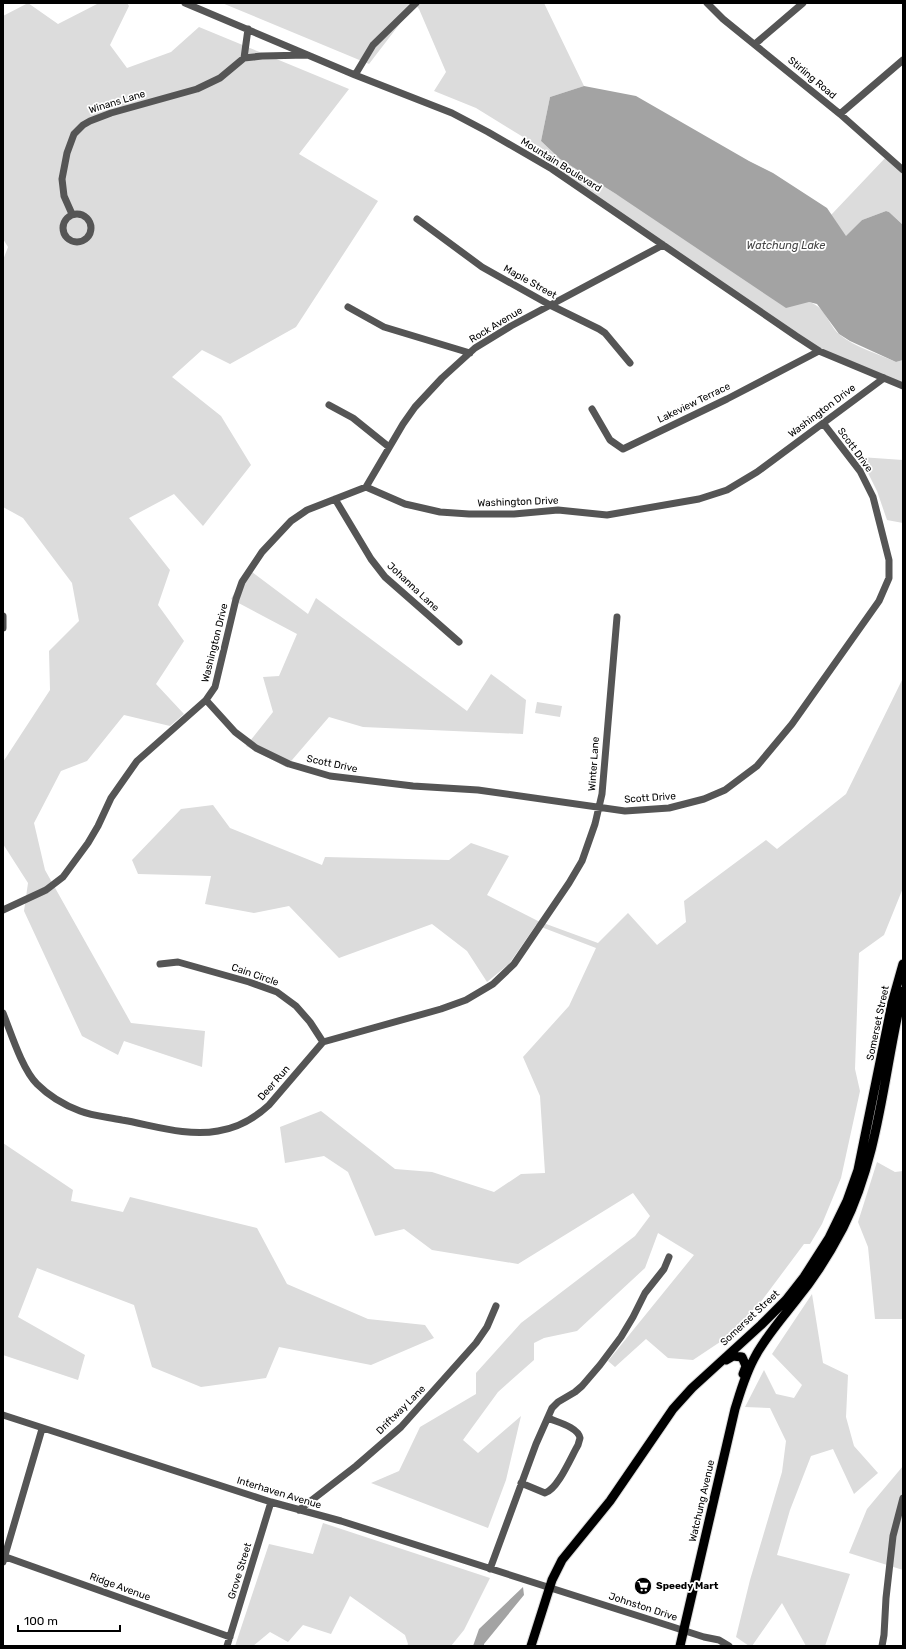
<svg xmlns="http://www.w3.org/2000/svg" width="906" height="1649" font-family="Rubik,sans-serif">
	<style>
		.green { fill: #dcdcdc }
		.water { fill: #a3a3a3 }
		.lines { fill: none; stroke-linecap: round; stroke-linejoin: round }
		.major-casing { stroke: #dbdbdb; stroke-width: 11 }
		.minor { stroke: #555; stroke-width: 7 }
		.major { stroke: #000; stroke-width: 9 }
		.labels { text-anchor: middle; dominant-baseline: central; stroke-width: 3.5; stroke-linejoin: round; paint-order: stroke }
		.street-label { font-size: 10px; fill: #000; stroke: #fff }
		.poi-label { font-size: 10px; font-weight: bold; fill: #000; stroke: #fff; text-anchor: start }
		.water-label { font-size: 11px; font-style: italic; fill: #444; stroke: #fff }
	</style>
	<rect width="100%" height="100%" fill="#fff"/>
	<path class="green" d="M 28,3 L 58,24 L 99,3 L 127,3 L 129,6 L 110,45 L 127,68 L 171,52 L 199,27 L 349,89 L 299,154 L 378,201 L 296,327 L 230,364 L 202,350 L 172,377 L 221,416 L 251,465 L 203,526 L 174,494 L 129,518 L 170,570 L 158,605 L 184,641 L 156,684 L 184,714 L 170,726 L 124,715 L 87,761 L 61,771 L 34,823 L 45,870 L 131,1023 L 205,1031 L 202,1067 L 124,1041 L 118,1055 L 82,1036 L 24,911 L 28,883 L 3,844 L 3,762 L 50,690 L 49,651 L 79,621 L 72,583 L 23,518 L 3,507 L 3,260 L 8,247 L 3,239 L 3,16 Z
		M 222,3 L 544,3 L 584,86 L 550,97 L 541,141 L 560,159 L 616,194 L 809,302 C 826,307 828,325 840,335 C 855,347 878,354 896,362 L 903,360 L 903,386 L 819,351 L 552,169 L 559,159 L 476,108 L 434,91 L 446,72 L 419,9 L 415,4 L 369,64 Z
		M 887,156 L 903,170 L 903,225 L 889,212 L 886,211 L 862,220 L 846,237 L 831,215 Z
		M 860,457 L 903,460 L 903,523 L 887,520 L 877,491 Z
		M 248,569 L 308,614 L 316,598 L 467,711 L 491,674 L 526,700 L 523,734 L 363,727 L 329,717 L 286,767 L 246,746 L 273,712 L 263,677 L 279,676 L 297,634 L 231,599 Z
		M 903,678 L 903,888 L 884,935 L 859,953 L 855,1069 L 860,1091 L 841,1178 L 822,1224 L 810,1244 L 804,1244 L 760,1303 L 723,1340 L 693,1360 L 668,1358 L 646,1339 L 615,1367 L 608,1361 L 694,1255 L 658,1233 L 645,1268 L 577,1331 L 544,1338 L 534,1343 L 534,1360 L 498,1392 L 463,1440 L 478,1453 L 521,1416 L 506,1480 L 488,1528 L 371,1483 L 399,1471 L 420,1427 L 476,1394 L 476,1373 L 521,1323 L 635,1236 L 650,1216 L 633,1193 L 518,1264 L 432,1250 L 404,1229 L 375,1236 L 348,1172 L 324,1156 L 285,1163 L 280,1127 L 321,1111 L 395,1169 L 432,1172 L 494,1192 L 521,1174 L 545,1173 L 540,1096 L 523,1057 L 569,1006 L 596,948 L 536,925 L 509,964 L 487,982 L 467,951 L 432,924 L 339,958 L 289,906 L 254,913 L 205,904 L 211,876 L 138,874 L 132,860 L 181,809 L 213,805 L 230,828 L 322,865 L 325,857 L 449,860 L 471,843 L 509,856 L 487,895 L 538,921 L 598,943 L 628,913 L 657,945 L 686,922 L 684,901 L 766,840 L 777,849 L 846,794 Z
		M 537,702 L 562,706 L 560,717 L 535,713 Z
		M 3,1143 L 73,1190 L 71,1201 L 123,1212 L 130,1197 L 257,1228 L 287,1284 L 368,1319 L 425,1325 L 434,1338 L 371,1365 L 279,1347 L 266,1378 L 201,1387 L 152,1367 L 134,1305 L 37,1268 L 18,1317 L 85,1355 L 78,1380 L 3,1355 Z
		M 877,1162 L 895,1172 L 903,1171 L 903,1319 L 875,1319 L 868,1247 L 858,1222 Z
		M 812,1294 L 823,1363 L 848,1375 L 846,1417 L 854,1446 L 878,1473 L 854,1494 L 833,1449 L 811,1456 L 790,1510 L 777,1555 L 850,1574 L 825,1646 L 806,1646 L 782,1603 L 752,1646 L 749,1646 L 736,1637 L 750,1580 L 782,1472 L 786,1441 L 770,1408 L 745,1407 L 764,1370 L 776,1394 L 794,1398 L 802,1385 L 772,1354 Z
		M 903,1466 L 903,1570 L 849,1553 L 867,1509 Z
		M 323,1523 L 490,1578 L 464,1630 L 451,1646 L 407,1646 L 408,1644 L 405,1635 L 350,1596 L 331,1634 L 303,1625 L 288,1642 L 270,1632 L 253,1646 L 235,1646 L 269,1544 L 313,1554 Z"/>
	<path class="water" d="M 584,86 L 636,96 L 749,161 L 773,173 L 827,208 L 846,236 L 862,220 L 886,211 L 889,212 L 903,225 L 903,360 L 896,362 L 850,341 L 839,334 L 817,304 L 809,302 L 786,308 L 616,194 L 560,159 L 541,141 L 550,97 Z
		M 523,1587 L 524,1595 L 484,1644 L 484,1646 L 473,1646 L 479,1629 Z"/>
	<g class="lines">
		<defs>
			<path id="major" d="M 726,1360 L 733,1356 L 742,1357 L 746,1366 L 743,1374
				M 531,1646 L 552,1580 L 562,1560 L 610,1501 L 673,1409 L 692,1388 L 761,1325 L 786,1300 L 804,1277 L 829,1238 L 847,1201 L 858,1170 L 892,1003 L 903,964
				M 680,1646 L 735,1409 C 741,1390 746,1372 756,1355 C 767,1335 783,1317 797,1299 C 815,1277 830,1253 843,1228 C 880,1154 884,1069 903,991"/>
		</defs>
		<use href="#major" class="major-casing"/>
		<path class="minor" d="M 185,3 L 355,75 L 452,113 L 488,132 L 552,169 L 796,336 L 819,351 L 903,386
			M 707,3 L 723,19 L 840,114 L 903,170
			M 755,44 L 803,3
			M 244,58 L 248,29
			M 355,75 L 373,45 L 416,3
			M 840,114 L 903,60
			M63 228a14 14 0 1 1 28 0a14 14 0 1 1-28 0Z
			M 72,214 L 64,196 L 62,179 L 67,153 L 74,134 L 83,125 L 90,121 L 111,113 L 197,89 L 220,78 L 244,58 L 262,56 L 307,55
			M 417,219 L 482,267 L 550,305 L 599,329 L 605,333 L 630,363
			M 348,307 L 384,327 L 470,353
			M 329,405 L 353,418 L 389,447
			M 592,409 L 610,440 L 623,449 L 727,399 L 819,351
			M 366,487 L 403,424 L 415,407 L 442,378 L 475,348 L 511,326 L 663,245
			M 335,499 L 371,559 L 385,577 L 459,642
			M 3,616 L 3,628
			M 206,700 L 235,732 L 256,748 L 289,764 L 330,776 L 413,786 L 478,790 L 625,811 L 669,808 L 704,799 L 725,790 L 757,766 L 792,724 L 879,601 L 889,578 L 889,560 L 873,497 L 860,471 L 823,423
			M 3,910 L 46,890 L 63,877 L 88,843 L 98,826 L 111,798 L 137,761 L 206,700 L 215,687 L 236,599 L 242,582 L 262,552 L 291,521 L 307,510 L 366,487 L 405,504 L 440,512 L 469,514 L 514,514 L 558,510 L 607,515 L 699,499 L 727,490 L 757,472 L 884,378
			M 160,964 L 178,962 L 249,982 L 277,992 L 296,1006 L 310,1022 L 323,1042
			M 3,1013 C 11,1033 22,1069 37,1084 C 49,1096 64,1105 80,1111 C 93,1116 108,1117 122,1120 C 152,1125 187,1137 218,1131 C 237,1128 255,1118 269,1105 L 323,1042 L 441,1009 L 466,1000 L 493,984 L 514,964 L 569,883 L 582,861 L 595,824 L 602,794 L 617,617
			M 3,1415 L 271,1502 L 341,1521 L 648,1619 L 704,1637 L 719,1640 L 729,1646
			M 521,1483 L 545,1493 C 558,1489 571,1457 578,1445 L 580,1438 C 578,1427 557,1422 548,1418
			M 299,1510 L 356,1466 L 401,1427 L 476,1343 L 487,1327 L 496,1306
			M 3,1556 L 230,1637
			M 3,1562 L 42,1429
			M 490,1569 L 536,1444 L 552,1408 L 558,1402 L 575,1392 L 582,1386 L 600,1365 L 621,1337 L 633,1317 L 645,1293 L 664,1269 L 669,1257
			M 227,1646 L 271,1502
			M 882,1646 L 884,1635 L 886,1598 L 893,1536 L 903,1498"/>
		<use href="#major" class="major"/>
	</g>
	<defs>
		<symbol id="supermarket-disc" viewBox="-11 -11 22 22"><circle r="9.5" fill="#000" stroke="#fff"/><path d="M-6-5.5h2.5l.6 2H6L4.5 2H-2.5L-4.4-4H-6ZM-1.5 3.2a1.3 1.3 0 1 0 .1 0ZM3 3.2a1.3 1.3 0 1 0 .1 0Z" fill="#fff"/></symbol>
	</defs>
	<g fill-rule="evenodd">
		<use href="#supermarket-disc" x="633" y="1576" width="20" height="20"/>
	</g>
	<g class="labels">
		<g class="street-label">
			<text transform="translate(812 78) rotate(40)">Stirling Road</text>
			<text transform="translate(117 102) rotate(-17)">Winans Lane</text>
			<text transform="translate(561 165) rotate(32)">Mountain Boulevard</text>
			<text transform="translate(530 282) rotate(29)">Maple Street</text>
			<text transform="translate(496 325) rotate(-31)">Rock Avenue</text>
			<text transform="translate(694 403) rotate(-26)">Lakeview Terrace</text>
			<text transform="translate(822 411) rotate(-37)">Washington Drive</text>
			<text transform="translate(855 450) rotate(54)">Scott Drive</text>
			<text transform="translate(518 502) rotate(-2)">Washington Drive</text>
			<text transform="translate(413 587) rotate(43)">Johanna Lane</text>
			<text transform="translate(215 643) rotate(-76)">Washington Drive</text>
			<text transform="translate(332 764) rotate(12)">Scott Drive</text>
			<text transform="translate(594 764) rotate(-86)">Winter Lane</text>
			<text transform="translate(650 798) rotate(-4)">Scott Drive</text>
			<text transform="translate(255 975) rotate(19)">Cain Circle</text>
			<text transform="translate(878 1023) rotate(-78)">Somerset Street</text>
			<text transform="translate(274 1083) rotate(-49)">Deer Run</text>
			<text transform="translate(750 1318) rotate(-43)">Somerset Street</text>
			<text transform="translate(401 1410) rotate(-45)">Driftway Lane</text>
			<text transform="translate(279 1493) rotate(17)">Interhaven Avenue</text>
			<text transform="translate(702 1501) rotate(-77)">Watchung Avenue</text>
			<text transform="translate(240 1571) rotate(-73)">Grove Street</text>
			<text transform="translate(120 1587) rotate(20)">Ridge Avenue</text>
			<text transform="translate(643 1607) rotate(18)">Johnston Drive</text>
		</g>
		<g class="poi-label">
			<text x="656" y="1586">Speedy Mart</text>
		</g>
		<g class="water-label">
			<text x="786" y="245">Watchung Lake</text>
		</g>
	</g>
	<rect width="906" height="1649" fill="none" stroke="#000000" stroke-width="8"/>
	<path d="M18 1625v6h102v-6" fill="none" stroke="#000000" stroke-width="2"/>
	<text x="24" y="1625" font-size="12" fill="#000000" stroke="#ffffff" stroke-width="3" paint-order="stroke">100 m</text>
</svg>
